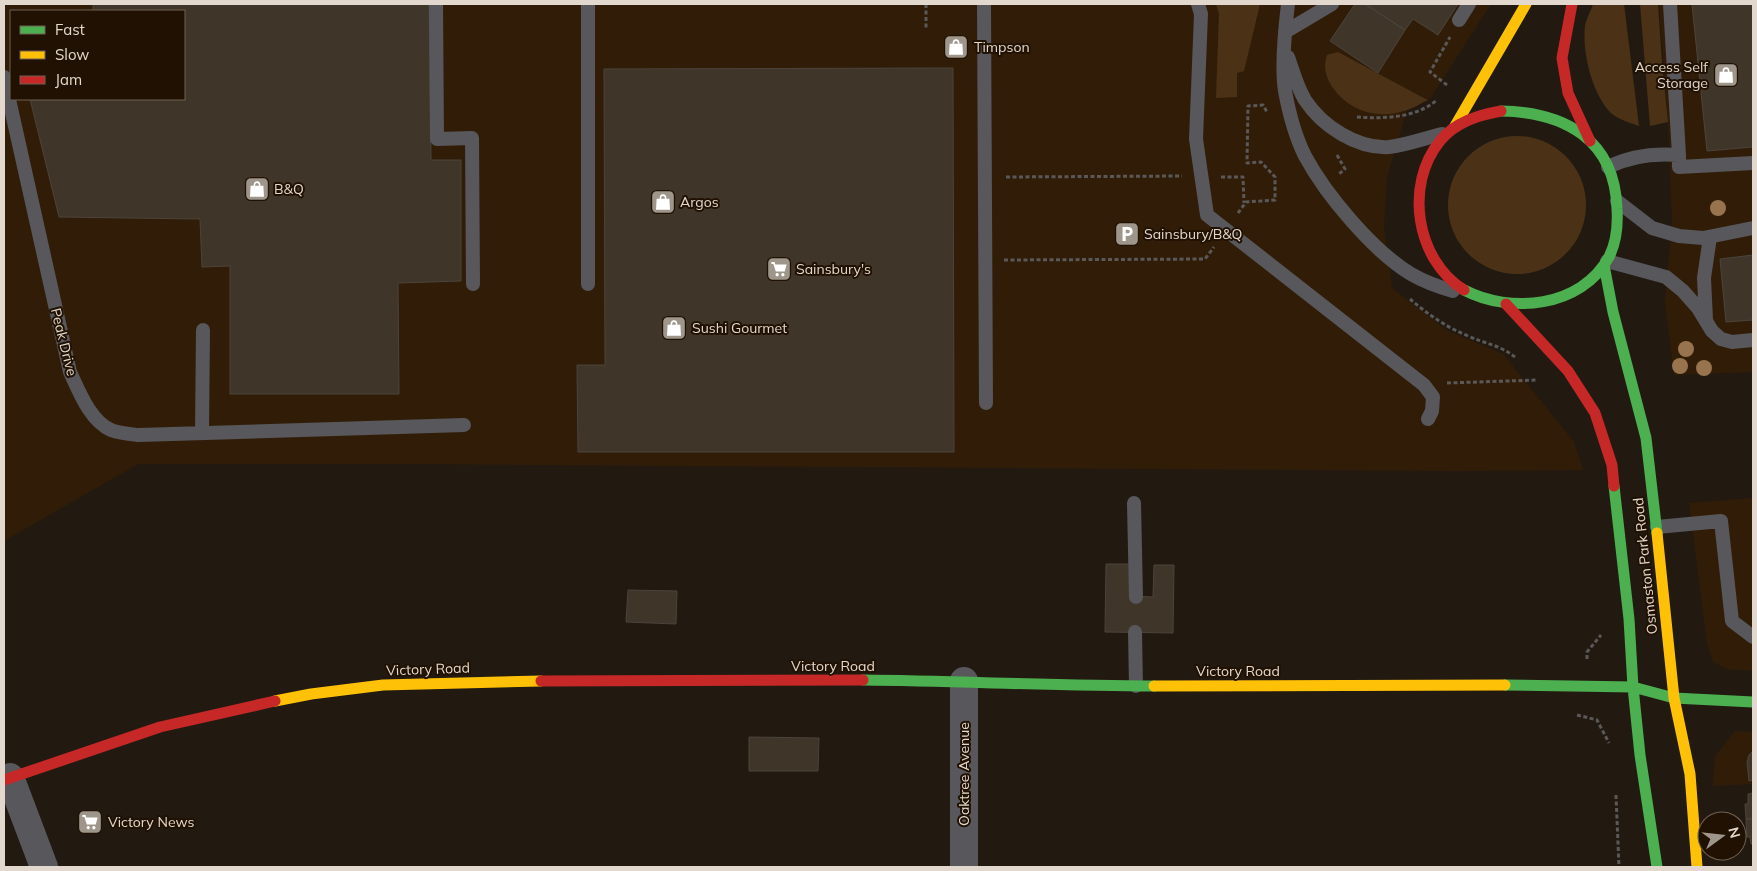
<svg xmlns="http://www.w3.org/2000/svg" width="1757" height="871" font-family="Mulish,sans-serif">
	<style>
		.built { fill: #311d07; fill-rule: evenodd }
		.green { fill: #4b3217 }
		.building { fill: #403529; stroke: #4b443c }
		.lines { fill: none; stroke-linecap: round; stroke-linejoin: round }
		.path { stroke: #5a5858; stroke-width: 3; stroke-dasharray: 4 2.5; stroke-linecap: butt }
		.lane { stroke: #57575c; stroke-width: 14 }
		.street { stroke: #57575c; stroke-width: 28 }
		.fast { stroke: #4caf50; stroke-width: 11 }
		.slow { stroke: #ffc107; stroke-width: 11 }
		.jam { stroke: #c62828; stroke-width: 11 }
		.tree { fill: #97734e }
		.labels { text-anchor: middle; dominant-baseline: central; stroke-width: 4; stroke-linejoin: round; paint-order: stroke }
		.poi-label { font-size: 14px; fill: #e3d8cd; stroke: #201102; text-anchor: start }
		.street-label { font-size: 14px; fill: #e3d8cd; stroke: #201102 }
	</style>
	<rect width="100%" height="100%" fill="#221a11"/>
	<path class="built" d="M 4,4 L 1491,4 L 1430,99 L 1407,110 L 1387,177 L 1384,227 L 1392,288 L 1446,330 L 1503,354 L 1574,442 L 1583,470 L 1456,471 L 400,464 L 138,464 L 4,541 ZM 11,11 L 184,11 L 184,99 L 11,99 Z
		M 1659,4 L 1753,4 L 1753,372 L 1674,375 L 1665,302 L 1672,219 L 1668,122 Z
		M 1753,498 L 1753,671 L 1727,669 L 1713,662 L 1707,643 L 1689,503 Z
		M 1735,731 L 1753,732 L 1753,784 L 1713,786 L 1715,756 Z"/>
	<path class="green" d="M 1216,4 L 1260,4 L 1244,71 L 1237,73 L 1237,97 L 1216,98 L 1219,14 Z
		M 1593,4 L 1624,4 L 1639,126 C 1630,123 1618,119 1611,113 C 1592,94 1582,52 1585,26 C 1586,19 1591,11 1593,4 Z
		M 1640,4 L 1658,4 L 1662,63 L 1668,122 L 1650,126 Z
		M 1338,52 L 1418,95 L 1428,100 C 1421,103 1414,108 1407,110 C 1379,120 1350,112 1333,88 C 1326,78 1323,68 1327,55 Z
		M1448 205a69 69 0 1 1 138 0a69 69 0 1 1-138 0Z"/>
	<path class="building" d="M 93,4 L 429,4 L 431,160 L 461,160 L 461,281 L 398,283 L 399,394 L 230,394 L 230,266 L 202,267 L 200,219 L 59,217 L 30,99 L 184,99 L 184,11 L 93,11 Z
		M 1355,4 L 1365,4 L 1405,30 L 1378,73 L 1330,41 Z
		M 1365,4 L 1458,4 L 1438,35 L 1413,19 L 1405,30 Z
		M 1692,4 L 1753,4 L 1753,147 L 1707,151 Z
		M 953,68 L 954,452 L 578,452 L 577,365 L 605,365 L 604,69 Z
		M 1753,255 L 1753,320 L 1726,322 L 1720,259 Z
		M 1106,564 L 1131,564 L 1130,596 L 1153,597 L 1154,565 L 1174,565 L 1173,633 L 1105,632 Z
		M 628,590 L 677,591 L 676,624 L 626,622 Z
		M 749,737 L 819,738 L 818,771 L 749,771 Z
		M 1753,751 L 1753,780 L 1749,781 L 1747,762 L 1749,755 Z
		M 1753,793 L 1753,819 L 1746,819 L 1745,804 L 1748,804 L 1748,794 Z
		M 1746,819 L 1753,819 L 1753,844 L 1751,844 L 1750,837 L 1747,837 Z"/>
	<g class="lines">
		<path class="path" d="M 926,4 L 926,30
			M 1447,85 L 1430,72 L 1450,37
			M 1357,117 C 1384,119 1416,118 1437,100
			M 1337,155 L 1345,169 L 1339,174
			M 1006,177 L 1182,176
			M 1221,177 L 1243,177 L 1244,203
			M 1238,213 L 1246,202 L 1275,200 L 1275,177 L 1261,162 L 1247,163 L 1248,106 L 1263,105 L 1267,112
			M 1004,260 L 1205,259 L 1214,247
			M 1410,299 C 1426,313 1446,327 1466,335 C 1485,344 1498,344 1515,357
			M 1447,383 L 1538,380
			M 1587,659 L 1587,652 L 1601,635
			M 1577,715 L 1597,720 L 1609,743
			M 1616,795 L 1619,867"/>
		<path class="lane" d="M 436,4 L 437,139 L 472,138 L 473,284
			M 588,4 L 588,284
			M 984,4 L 986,403
			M 1198,4 L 1201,14 L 1196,139 L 1207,215 L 1424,385 L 1433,397 L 1432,411 L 1428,419
			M 1288,4 C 1285,29 1281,66 1285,91 C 1289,113 1295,136 1305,156 C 1326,195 1373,251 1411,274 C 1423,281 1439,287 1453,291
			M 1670,4 L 1679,155
			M 1459,20 L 1469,4
			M 1285,32 L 1332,4
			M 1288,57 C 1293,71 1297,87 1305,100 C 1322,126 1357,149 1389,147 C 1407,145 1425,138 1442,134
			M 4,77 L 70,372 C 79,391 90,421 111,430 C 119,433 130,434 138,435 L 464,425
			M 1608,167 C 1630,156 1655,153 1679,155 L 1679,167 L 1753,163
			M 1617,201 L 1652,228 L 1679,236 L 1703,238 L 1753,228
			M 1607,261 L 1666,277 L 1683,291 L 1698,308 L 1712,331 L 1721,339 L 1732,342 L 1753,340
			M 1706,320 L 1704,278 L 1710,237
			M 202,433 L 203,330
			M 1134,503 L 1136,597
			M 1657,527 L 1721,521 L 1732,621 L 1753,637
			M 1135,632 L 1136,686"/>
		<path class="street" d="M 964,681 L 964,867
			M 10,777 L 44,867"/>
		<path class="fast" d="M 1604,265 L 1613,312 L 1646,438 L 1657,533
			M 1464,290 C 1510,314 1581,308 1609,257 C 1616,243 1618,225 1617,209 C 1615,139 1564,112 1501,111
			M 1614,486 L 1629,619 L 1633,687 L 1640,755 L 1657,867
			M 863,680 C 960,681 1057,686 1154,686
			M 1505,685 L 1633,687 L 1674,698 L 1753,702"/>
		<path class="slow" d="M 1455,126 L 1526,4
			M 1657,533 L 1674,698 L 1690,774 L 1697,867
			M 1154,686 L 1505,685
			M 275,701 L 311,694 L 383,685 L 541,681"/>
		<path class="jam" d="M 1572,4 L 1562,58 L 1568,93 L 1590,141
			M 1464,290 C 1416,260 1404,185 1440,141 C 1455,122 1479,115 1501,111
			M 1506,304 L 1568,371 L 1595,413 L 1612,465 L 1614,486
			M 541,681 L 863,680
			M 4,780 L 160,727 L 275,701"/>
	</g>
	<g class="tree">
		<circle cx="1718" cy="208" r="8"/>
		<circle cx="1686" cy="349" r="8"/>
		<circle cx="1680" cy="366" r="8"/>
		<circle cx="1704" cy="368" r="8"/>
	</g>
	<defs>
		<symbol id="shop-square" viewBox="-11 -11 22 22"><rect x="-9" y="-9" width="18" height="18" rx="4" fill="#9f968b" stroke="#201102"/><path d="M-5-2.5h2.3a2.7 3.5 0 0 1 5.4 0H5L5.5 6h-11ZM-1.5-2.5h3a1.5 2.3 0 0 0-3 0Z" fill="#fff"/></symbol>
		<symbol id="parking-square" viewBox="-11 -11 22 22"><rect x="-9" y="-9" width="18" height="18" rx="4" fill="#9f968b" stroke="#201102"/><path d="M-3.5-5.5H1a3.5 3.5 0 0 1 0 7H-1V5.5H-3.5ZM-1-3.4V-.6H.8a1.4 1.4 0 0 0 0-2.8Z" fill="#fff"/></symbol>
		<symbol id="supermarket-square" viewBox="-11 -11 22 22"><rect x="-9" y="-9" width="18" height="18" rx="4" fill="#9f968b" stroke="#201102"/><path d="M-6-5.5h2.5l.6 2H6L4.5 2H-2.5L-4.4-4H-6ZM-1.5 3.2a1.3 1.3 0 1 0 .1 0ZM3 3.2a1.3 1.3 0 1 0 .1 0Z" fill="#fff"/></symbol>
	</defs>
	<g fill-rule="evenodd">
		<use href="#shop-square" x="942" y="33" width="28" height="28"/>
		<use href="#shop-square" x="1712" y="61" width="28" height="28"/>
		<use href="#shop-square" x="243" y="175" width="28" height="28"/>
		<use href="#shop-square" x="649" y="188" width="28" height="28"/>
		<use href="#parking-square" x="1113" y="220" width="28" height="28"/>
		<use href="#supermarket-square" x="765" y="255" width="28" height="28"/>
		<use href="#shop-square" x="660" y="314" width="28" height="28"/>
		<use href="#supermarket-square" x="76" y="808" width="28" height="28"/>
	</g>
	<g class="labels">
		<g class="poi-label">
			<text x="974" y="47">Timpson</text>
			<text x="1708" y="67" text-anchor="end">Access Self<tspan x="1708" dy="16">Storage</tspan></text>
			<text x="274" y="189">B&amp;Q</text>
			<text x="680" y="202">Argos</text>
			<text x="1144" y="234">Sainsbury/B&amp;Q</text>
			<text x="796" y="269">Sainsbury's</text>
			<text x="692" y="328">Sushi Gourmet</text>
			<text x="108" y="822">Victory News</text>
		</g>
		<g class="street-label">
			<text transform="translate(64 342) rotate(76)">Peak Drive</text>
			<text transform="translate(1645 566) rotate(-96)">Osmaston Park Road</text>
			<text x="833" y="666">Victory Road</text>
			<text transform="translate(428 669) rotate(-2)">Victory Road</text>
			<text x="1238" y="671">Victory Road</text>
			<text transform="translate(964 774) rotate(-90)">Oaktree Avenue</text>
		</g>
	</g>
	<rect width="1757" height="871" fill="none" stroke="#e3d8cd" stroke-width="10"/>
	<rect x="10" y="10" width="175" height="90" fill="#201102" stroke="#6e6153"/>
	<rect x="20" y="26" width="25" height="8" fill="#4caf50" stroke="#6e6153"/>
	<text x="55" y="35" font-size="15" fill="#e3d8cd">Fast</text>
	<rect x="20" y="51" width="25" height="8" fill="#ffc107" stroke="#6e6153"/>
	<text x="55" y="60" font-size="15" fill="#e3d8cd">Slow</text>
	<rect x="20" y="76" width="25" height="8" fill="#c62828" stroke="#6e6153"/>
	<text x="55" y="85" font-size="15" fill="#e3d8cd">Jam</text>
	<g transform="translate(1722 836) rotate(75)"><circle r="24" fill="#201102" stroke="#6e6153"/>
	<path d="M0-4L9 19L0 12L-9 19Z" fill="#9f968b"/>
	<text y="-8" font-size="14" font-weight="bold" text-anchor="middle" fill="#e3d8cd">N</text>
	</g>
</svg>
